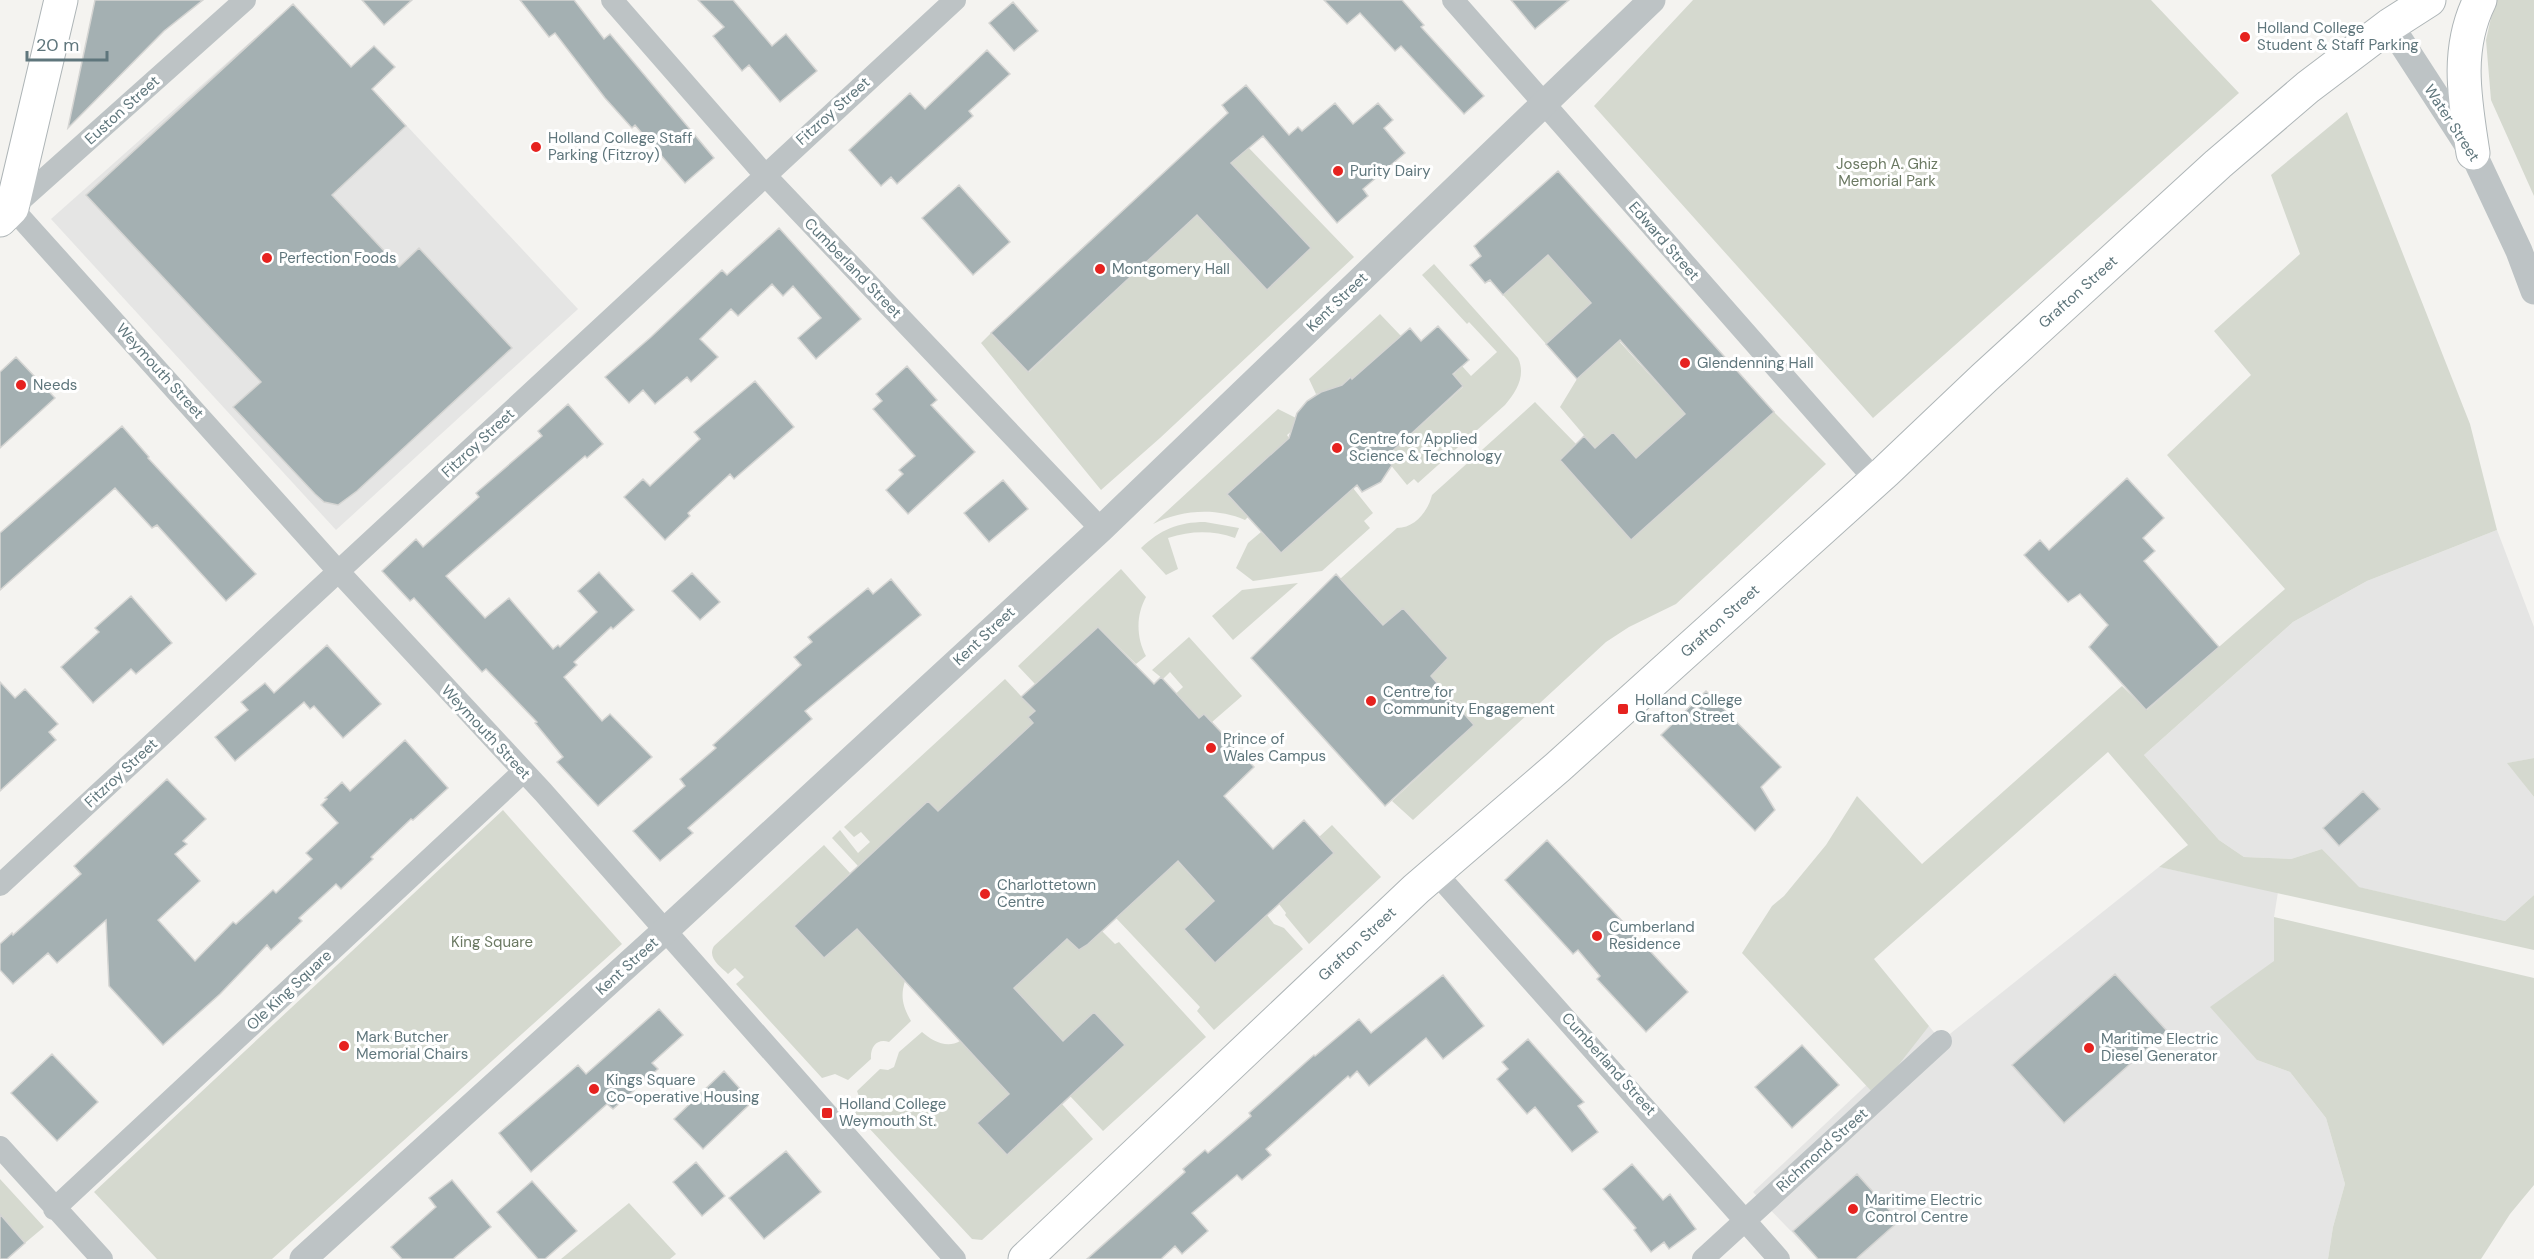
<svg xmlns="http://www.w3.org/2000/svg" width="2534" height="1259" font-family="'DM Sans',sans-serif">
	<style>
		.built { fill: #e5e5e4 }
		.green { fill: #d5d9cf }
		.building { fill: #a4b0b2; stroke: #d5d5d3; stroke-width: 1.5 }
		.lines { fill: none; stroke-linecap: round; stroke-linejoin: round }
		.primary-casing { stroke: #aeb5b7; stroke-width: 35 }
		.minor { stroke: #bdc3c5; stroke-width: 22 }
		.tertiary { stroke: #bdc3c5; stroke-width: 27 }
		.primary { stroke: #fff; stroke-width: 33 }
		.poi-dot { fill: #e6221f; stroke: #fff; stroke-width: 2 }
		.labels { text-anchor: middle; dominant-baseline: central; stroke-width: 6; stroke-linejoin: round; paint-order: stroke }
		.poi-label { font-size: 15px; fill: #5f767c; stroke: #fff; text-anchor: start }
		.street-label { font-size: 15px; fill: #5f767c; stroke: #fff }
		.park-label { font-size: 15px; fill: #6b7962; stroke: #fff }
	</style>
	<rect width="100%" height="100%" fill="#f4f3f0"/>
	<path class="built" d="M 293,4 L 578,309 L 336,530 L 51,219 Z
		M 2497,530 L 2534,627 L 2534,758 L 2508,763 L 2534,797 L 2534,895 L 2505,921 L 2358,887 L 2322,849 L 2291,859 L 2244,857 L 2219,840 L 2144,755 L 2293,622 L 2367,581 Z
		M 2159,867 L 2278,892 L 2274,917 L 2274,961 L 2257,1060 L 2290,1072 L 2326,1118 L 2345,1184 L 2333,1227 L 2328,1259 L 1818,1259 L 1753,1192 L 1929,1026 L 1941,1041 Z"/>
	<path class="green" d="M 1693,0 L 2151,0 L 2239,93 L 1873,418 L 1594,106 Z
		M 2495,0 L 2534,0 L 2534,196 L 2491,100 L 2486,40 Z
		M 2347,112 L 2470,424 L 2497,530 L 2367,581 L 2293,622 L 2144,755 L 2219,840 L 2244,857 L 2291,859 L 2322,849 L 2359,887 L 2505,921 L 2534,895 L 2534,950 L 2159,867 L 2188,845 L 2108,752 L 1874,959 L 1929,1026 L 1875,1095 L 1742,953 L 1772,906 L 1784,896 L 1826,845 L 1857,796 L 1922,864 L 2122,686 L 2147,710 L 2285,589 L 2167,455 L 2251,375 L 2214,331 L 2300,254 L 2271,175 Z
		M 1221,119 L 1354,257 L 1160,438 L 1101,490 L 981,343 L 991,333 L 1029,372 L 1197,215 L 1267,289 L 1311,248 L 1204,135 Z
		M 1548,255 L 1591,303 L 1546,344 L 1503,295 Z
		M 1434,264 L 1518,358 C 1526,375 1517,391 1505,405 L 1418,483 L 1414,479 L 1407,485 L 1385,458 L 1463,387 L 1453,375 L 1462,366 L 1471,376 L 1497,352 L 1469,322 L 1467,324 L 1422,275 Z
		M 1380,314 L 1401,336 L 1352,379 L 1350,377 L 1331,395 L 1326,391 L 1316,394 L 1309,379 Z
		M 1619,341 L 1685,414 L 1636,458 L 1613,432 L 1595,448 L 1560,407 L 1577,379 Z
		M 1535,402 L 1577,445 L 1560,460 L 1631,540 L 1774,412 L 1826,464 L 1676,604 L 1629,627 L 1606,642 L 1413,820 L 1392,801 L 1474,725 L 1431,676 L 1448,658 L 1403,609 L 1383,625 L 1340,579 L 1397,528 C 1415,528 1428,511 1432,495 Z
		M 1278,409 L 1296,418 L 1301,423 L 1287,435 L 1289,438 L 1227,494 L 1248,517 L 1245,520 C 1216,507 1180,510 1153,524 Z
		M 1353,488 L 1373,513 L 1364,521 L 1370,528 L 1322,571 L 1253,581 L 1236,568 L 1248,543 L 1261,532 L 1281,553 Z
		M 1205,522 L 1239,528 L 1235,538 C 1211,530 1191,531 1168,538 L 1178,569 L 1166,575 L 1141,548 C 1160,530 1178,522 1205,522 Z
		M 1121,569 L 1146,597 C 1136,615 1136,637 1146,656 L 1136,664 L 1098,627 L 1035,684 L 1018,666 Z
		M 1298,583 L 1233,640 L 1212,616 L 1242,590 Z
		M 1189,637 L 1242,696 L 1212,722 L 1204,714 L 1191,725 L 1168,701 L 1183,687 L 1170,672 L 1163,679 L 1152,670 Z
		M 1005,679 L 1035,711 L 1028,717 L 1033,723 L 953,797 L 958,833 L 928,801 L 858,866 L 832,838 L 840,830 L 858,853 L 870,842 L 861,832 L 854,837 L 844,827 Z
		M 2534,758 L 2534,797 L 2507,763 Z
		M 503,810 L 622,944 L 272,1259 L 157,1259 L 94,1192 Z
		M 1332,825 L 1381,877 L 1309,944 L 1285,915 L 1286,913 L 1279,904 L 1334,853 L 1319,837 Z
		M 824,845 L 850,873 L 794,926 L 824,958 L 857,929 L 905,981 C 900,997 903,1007 911,1021 L 889,1042 C 877,1038 870,1047 871,1059 L 848,1080 L 835,1074 L 822,1078 L 736,984 L 744,977 L 735,968 L 728,974 C 720,966 707,958 714,946 Z
		M 1167,850 L 1214,901 L 1184,929 L 1215,962 L 1267,915 L 1274,924 L 1284,928 L 1303,949 L 1214,1030 L 1197,1011 L 1200,1007 L 1116,918 L 1149,888 Z
		M 2274,917 L 2534,978 L 2534,1185 L 2510,1214 L 2481,1259 L 2328,1259 L 2333,1227 L 2345,1184 L 2326,1118 L 2290,1072 L 2257,1060 L 2210,1007 L 2274,961 Z
		M 1102,931 L 1115,944 L 1119,942 L 1206,1037 L 1103,1131 L 1070,1096 L 1125,1045 L 1094,1012 L 1063,1041 L 1014,988 L 1067,939 L 1074,946 Z
		M 922,1032 C 932,1041 947,1049 960,1041 L 1009,1094 L 977,1123 L 1007,1154 L 1062,1104 L 1093,1139 L 982,1240 L 972,1239 L 855,1113 L 861,1102 L 857,1091 L 880,1069 L 888,1070 L 894,1067 L 899,1052 Z
		M 0,1179 L 44,1227 L 25,1243 L 0,1214 Z
		M 629,1203 L 676,1254 L 670,1259 L 561,1259 Z"/>
	<path class="building" d="M 95,0 L 203,0 L 164,31 L 68,128 Z
		M 362,0 L 412,0 L 384,25 Z
		M 520,0 L 574,0 L 604,39 L 610,34 L 714,158 L 685,183 L 635,125 L 632,128 L 605,98 L 555,33 L 549,37 Z
		M 698,0 L 733,0 L 772,46 L 786,34 L 817,71 L 780,102 L 749,65 L 742,71 L 713,36 L 724,27 Z
		M 1324,0 L 1402,0 L 1424,25 L 1421,27 L 1484,96 L 1464,114 L 1401,46 L 1395,51 L 1360,13 L 1347,24 Z
		M 1511,0 L 1569,0 L 1535,29 Z
		M 1013,2 L 1038,31 L 1014,51 L 989,23 Z
		M 293,4 L 351,67 L 374,46 L 395,67 L 372,89 L 406,126 L 332,195 L 399,267 L 419,248 L 512,348 L 357,491 L 338,505 L 324,502 L 315,494 L 233,407 L 261,382 L 86,195 Z
		M 987,50 L 1010,74 L 969,111 L 973,116 L 897,184 L 891,177 L 881,186 L 849,150 L 910,93 L 925,109 Z
		M 1246,85 L 1289,135 L 1298,127 L 1302,131 L 1335,103 L 1353,124 L 1378,103 L 1393,120 L 1384,128 L 1405,153 L 1363,189 L 1368,196 L 1337,223 L 1263,136 L 1231,163 L 1311,248 L 1267,290 L 1197,215 L 1028,372 L 991,333 L 1228,113 L 1222,105 Z
		M 1558,171 L 1774,412 L 1631,540 L 1560,460 L 1584,436 L 1595,448 L 1613,432 L 1636,458 L 1685,414 L 1620,340 L 1577,379 L 1546,344 L 1591,303 L 1548,255 L 1503,295 L 1490,280 L 1485,283 L 1470,265 L 1481,256 L 1474,246 Z
		M 959,185 L 1010,242 L 973,275 L 922,218 Z
		M 779,228 L 861,319 L 816,359 L 798,338 L 821,318 L 793,286 L 783,296 L 772,284 L 738,316 L 731,309 L 700,339 L 718,357 L 691,382 L 687,377 L 655,404 L 643,390 L 629,403 L 605,377 L 651,337 L 722,270 L 727,275 Z
		M 1438,326 L 1469,360 L 1453,374 L 1463,386 L 1385,458 L 1392,465 L 1381,482 L 1362,492 L 1357,485 L 1281,553 L 1227,494 L 1289,438 L 1297,413 L 1307,401 L 1321,392 L 1342,385 L 1351,377 L 1352,379 L 1410,328 L 1421,341 Z
		M 16,357 L 55,398 L 0,448 L 0,372 Z
		M 907,366 L 937,400 L 931,405 L 975,452 L 908,514 L 886,490 L 903,474 L 899,470 L 915,456 L 873,409 L 882,401 L 876,394 Z
		M 755,381 L 794,427 L 734,479 L 730,474 L 688,513 L 690,516 L 665,540 L 624,497 L 643,479 L 650,486 L 700,439 L 694,432 Z
		M 568,404 L 603,444 L 587,458 L 585,456 L 446,576 L 485,618 L 509,598 L 553,649 L 558,645 L 560,647 L 597,612 L 578,591 L 599,572 L 634,610 L 613,629 L 611,627 L 574,662 L 577,665 L 564,677 L 602,721 L 610,714 L 652,757 L 598,806 L 557,762 L 563,757 L 535,723 L 537,722 L 486,669 L 482,672 L 414,598 L 410,601 L 382,571 L 416,539 L 423,547 L 479,497 L 476,493 L 542,436 L 538,431 Z
		M 122,426 L 149,457 L 148,458 L 256,574 L 226,601 L 157,525 L 152,528 L 115,488 L 0,590 L 0,533 Z
		M 2127,478 L 2164,518 L 2143,538 L 2155,551 L 2144,561 L 2219,647 L 2146,710 L 2089,647 L 2108,625 L 2080,594 L 2068,602 L 2024,555 L 2040,540 L 2049,550 Z
		M 1003,480 L 1028,509 L 989,542 L 964,513 Z
		M 692,573 L 720,602 L 700,620 L 672,591 Z
		M 1336,574 L 1383,625 L 1403,608 L 1448,658 L 1431,676 L 1474,725 L 1385,806 L 1251,658 Z
		M 891,579 L 921,615 L 805,711 L 812,719 L 688,828 L 693,833 L 660,861 L 633,831 L 685,786 L 680,779 L 716,748 L 713,745 L 801,665 L 794,657 L 812,642 L 808,637 L 868,588 L 873,594 Z
		M 131,596 L 172,643 L 136,674 L 131,669 L 93,703 L 61,667 L 99,632 L 95,628 Z
		M 1098,627 L 1154,684 L 1161,677 L 1199,718 L 1204,714 L 1254,767 L 1224,796 L 1273,849 L 1304,820 L 1334,853 L 1215,963 L 1184,929 L 1214,901 L 1178,861 L 1087,945 L 1079,950 L 1067,939 L 1014,988 L 1063,1041 L 1094,1012 L 1125,1045 L 1007,1155 L 977,1123 L 1009,1094 L 857,929 L 824,958 L 794,926 L 928,801 L 938,811 L 1033,723 L 1028,717 L 1035,711 L 1021,697 Z
		M 327,645 L 381,704 L 343,738 L 314,706 L 310,709 L 304,702 L 235,761 L 215,737 L 248,710 L 241,702 L 265,683 L 274,693 Z
		M 0,682 L 15,698 L 25,689 L 58,724 L 49,732 L 56,740 L 0,791 Z
		M 1706,691 L 1781,767 L 1761,787 L 1775,810 L 1755,831 L 1661,735 Z
		M 405,740 L 448,788 L 413,820 L 411,819 L 371,857 L 373,859 L 341,889 L 336,884 L 299,918 L 302,921 L 271,950 L 267,945 L 220,994 L 163,1045 L 109,986 L 106,920 L 57,963 L 48,953 L 13,984 L 0,970 L 0,944 L 12,933 L 13,935 L 81,874 L 74,866 L 167,779 L 206,819 L 183,841 L 187,844 L 175,854 L 200,881 L 158,920 L 195,961 L 233,922 L 236,924 L 273,890 L 276,893 L 312,859 L 306,853 L 338,823 L 321,805 L 327,799 L 325,798 L 342,782 L 350,791 Z
		M 2363,791 L 2380,809 L 2339,846 L 2323,828 Z
		M 1547,840 L 1688,992 L 1646,1032 L 1597,979 L 1600,976 L 1578,950 L 1573,954 L 1505,880 Z
		M 2115,974 L 2167,1031 L 2064,1123 L 2012,1065 Z
		M 1443,975 L 1484,1026 L 1443,1059 L 1426,1038 L 1369,1086 L 1357,1071 L 1350,1078 L 1348,1076 L 1266,1149 L 1271,1155 L 1242,1180 L 1237,1175 L 1192,1213 L 1208,1231 L 1182,1254 L 1175,1246 L 1161,1259 L 1087,1259 L 1185,1172 L 1183,1169 L 1205,1150 L 1208,1153 L 1251,1116 L 1249,1113 L 1314,1055 L 1315,1056 L 1359,1019 L 1371,1033 Z
		M 659,1009 L 683,1035 L 652,1063 L 658,1069 L 613,1109 L 607,1104 L 531,1172 L 499,1133 L 578,1065 L 586,1074 Z
		M 1528,1039 L 1584,1102 L 1578,1106 L 1598,1132 L 1572,1152 L 1535,1107 L 1527,1114 L 1497,1079 L 1508,1069 L 1502,1062 Z
		M 1802,1045 L 1839,1085 L 1792,1128 L 1755,1087 Z
		M 52,1054 L 98,1102 L 57,1141 L 11,1093 Z
		M 724,1071 L 752,1102 L 703,1149 L 674,1119 Z
		M 786,1151 L 821,1192 L 764,1239 L 729,1198 Z
		M 696,1162 L 725,1196 L 702,1216 L 673,1182 Z
		M 1632,1164 L 1663,1200 L 1670,1194 L 1696,1229 L 1669,1249 L 1664,1242 L 1651,1252 L 1634,1230 L 1636,1228 L 1603,1189 Z
		M 1857,1174 L 1899,1221 L 1856,1259 L 1818,1259 L 1793,1231 Z
		M 452,1180 L 491,1227 L 453,1259 L 402,1259 L 391,1247 L 436,1207 L 429,1198 Z
		M 532,1181 L 577,1231 L 545,1259 L 538,1259 L 497,1212 Z
		M 0,1214 L 25,1243 L 7,1259 L 0,1259 Z"/>
	<g class="lines">
		<defs>
			<path id="primary" d="M 2473,153 C 2465,100 2455,50 2480,0
				M 0,220 L 12,208 L 61,0
				M 1025,1259 L 1416,889 L 1558,767 L 1885,472 L 1984,378 L 2218,164 L 2308,87 L 2390,25 L 2429,0"/>
		</defs>
		<use href="#primary" class="primary-casing"/>
		<path class="minor" d="M 245,0 L 12,208 L 338,571 L 543,792 L 955,1259
			M 612,0 L 764,174 L 1101,529
			M 1453,0 L 1876,481
			M 1435,872 L 1779,1259
			M 0,885 L 955,0
			M 0,1147 L 102,1259
			M 54,1209 L 523,772
			M 1703,1259 L 1941,1041"/>
		<path class="tertiary" d="M 2390,25 L 2473,153 L 2519,251 L 2534,291
			M 303,1259 L 666,930 L 1101,529 L 1652,0"/>
		<use href="#primary" class="primary"/>
	</g>
	<g class="poi-dot">
		<circle cx="2245" cy="37" r="6"/>
		<circle cx="536" cy="147" r="6"/>
		<circle cx="1338" cy="171" r="6"/>
		<circle cx="267" cy="258" r="6"/>
		<circle cx="1100" cy="269" r="6"/>
		<circle cx="1685" cy="363" r="6"/>
		<circle cx="21" cy="385" r="6"/>
		<circle cx="1337" cy="448" r="6"/>
		<circle cx="1371" cy="701" r="6"/>
		<rect x="1617" y="703" width="12" height="12" rx="3"/>
		<circle cx="1211" cy="748" r="6"/>
		<circle cx="985" cy="894" r="6"/>
		<circle cx="1597" cy="936" r="6"/>
		<circle cx="344" cy="1046" r="6"/>
		<circle cx="2089" cy="1048" r="6"/>
		<circle cx="594" cy="1089" r="6"/>
		<rect x="821" y="1107" width="12" height="12" rx="3"/>
		<circle cx="1853" cy="1209" r="6"/>
	</g>
	<g class="labels">
		<g class="poi-label">
			<text x="2257" y="28">Holland College<tspan x="2257" dy="17">Student &amp; Staff Parking</tspan></text>
			<text x="548" y="138">Holland College Staff<tspan x="548" dy="17">Parking (Fitzroy)</tspan></text>
			<text x="1350" y="171">Purity Dairy</text>
			<text x="279" y="258">Perfection Foods</text>
			<text x="1112" y="269">Montgomery Hall</text>
			<text x="1697" y="363">Glendenning Hall</text>
			<text x="33" y="385">Needs</text>
			<text x="1349" y="439">Centre for Applied<tspan x="1349" dy="17">Science &amp; Technology</tspan></text>
			<text x="1383" y="692">Centre for<tspan x="1383" dy="17">Community Engagement</tspan></text>
			<text x="1635" y="700">Holland College<tspan x="1635" dy="17">Grafton Street</tspan></text>
			<text x="1223" y="739">Prince of<tspan x="1223" dy="17">Wales Campus</tspan></text>
			<text x="997" y="885">Charlottetown<tspan x="997" dy="17">Centre</tspan></text>
			<text x="1609" y="927">Cumberland<tspan x="1609" dy="17">Residence</tspan></text>
			<text x="356" y="1037">Mark Butcher<tspan x="356" dy="17">Memorial Chairs</tspan></text>
			<text x="2101" y="1039">Maritime Electric<tspan x="2101" dy="17">Diesel Generator</tspan></text>
			<text x="606" y="1080">Kings Square<tspan x="606" dy="17">Co-operative Housing</tspan></text>
			<text x="839" y="1104">Holland College<tspan x="839" dy="17">Weymouth St.</tspan></text>
			<text x="1865" y="1200">Maritime Electric<tspan x="1865" dy="17">Control Centre</tspan></text>
		</g>
		<g class="street-label">
			<text transform="translate(122 110) rotate(-42)">Euston Street</text>
			<text transform="translate(833 111) rotate(-42)">Fitzroy Street</text>
			<text transform="translate(2452 123) rotate(57)">Water Street</text>
			<text transform="translate(1664 241) rotate(49)">Edward Street</text>
			<text transform="translate(853 268) rotate(46)">Cumberland Street</text>
			<text transform="translate(2078 292) rotate(-42)">Grafton Street</text>
			<text transform="translate(1337 302) rotate(-44)">Kent Street</text>
			<text transform="translate(160 371) rotate(48)">Weymouth Street</text>
			<text transform="translate(478 443) rotate(-43)">Fitzroy Street</text>
			<text transform="translate(1720 621) rotate(-42)">Grafton Street</text>
			<text transform="translate(984 636) rotate(-43)">Kent Street</text>
			<text transform="translate(486 732) rotate(47)">Weymouth Street</text>
			<text transform="translate(121 773) rotate(-43)">Fitzroy Street</text>
			<text transform="translate(1357 944) rotate(-43)">Grafton Street</text>
			<text transform="translate(627 966) rotate(-42)">Kent Street</text>
			<text transform="translate(289 990) rotate(-43)">Ole King Square</text>
			<text transform="translate(1609 1064) rotate(48)">Cumberland Street</text>
			<text transform="translate(1822 1150) rotate(-42)">Richmond Street</text>
		</g>
		<g class="park-label">
			<text x="1887" y="164">Joseph A. Ghiz<tspan x="1887" dy="17">Memorial Park</tspan></text>
			<text x="492" y="942">King Square</text>
		</g>
	</g>
	<path d="M27 51v9h80v-9" fill="none" stroke="#5f767c" stroke-width="3"/>
	<text x="36" y="51" font-size="18" fill="#5f767c" stroke="#ffffff" stroke-width="4.5" paint-order="stroke">20 m</text>
</svg>
